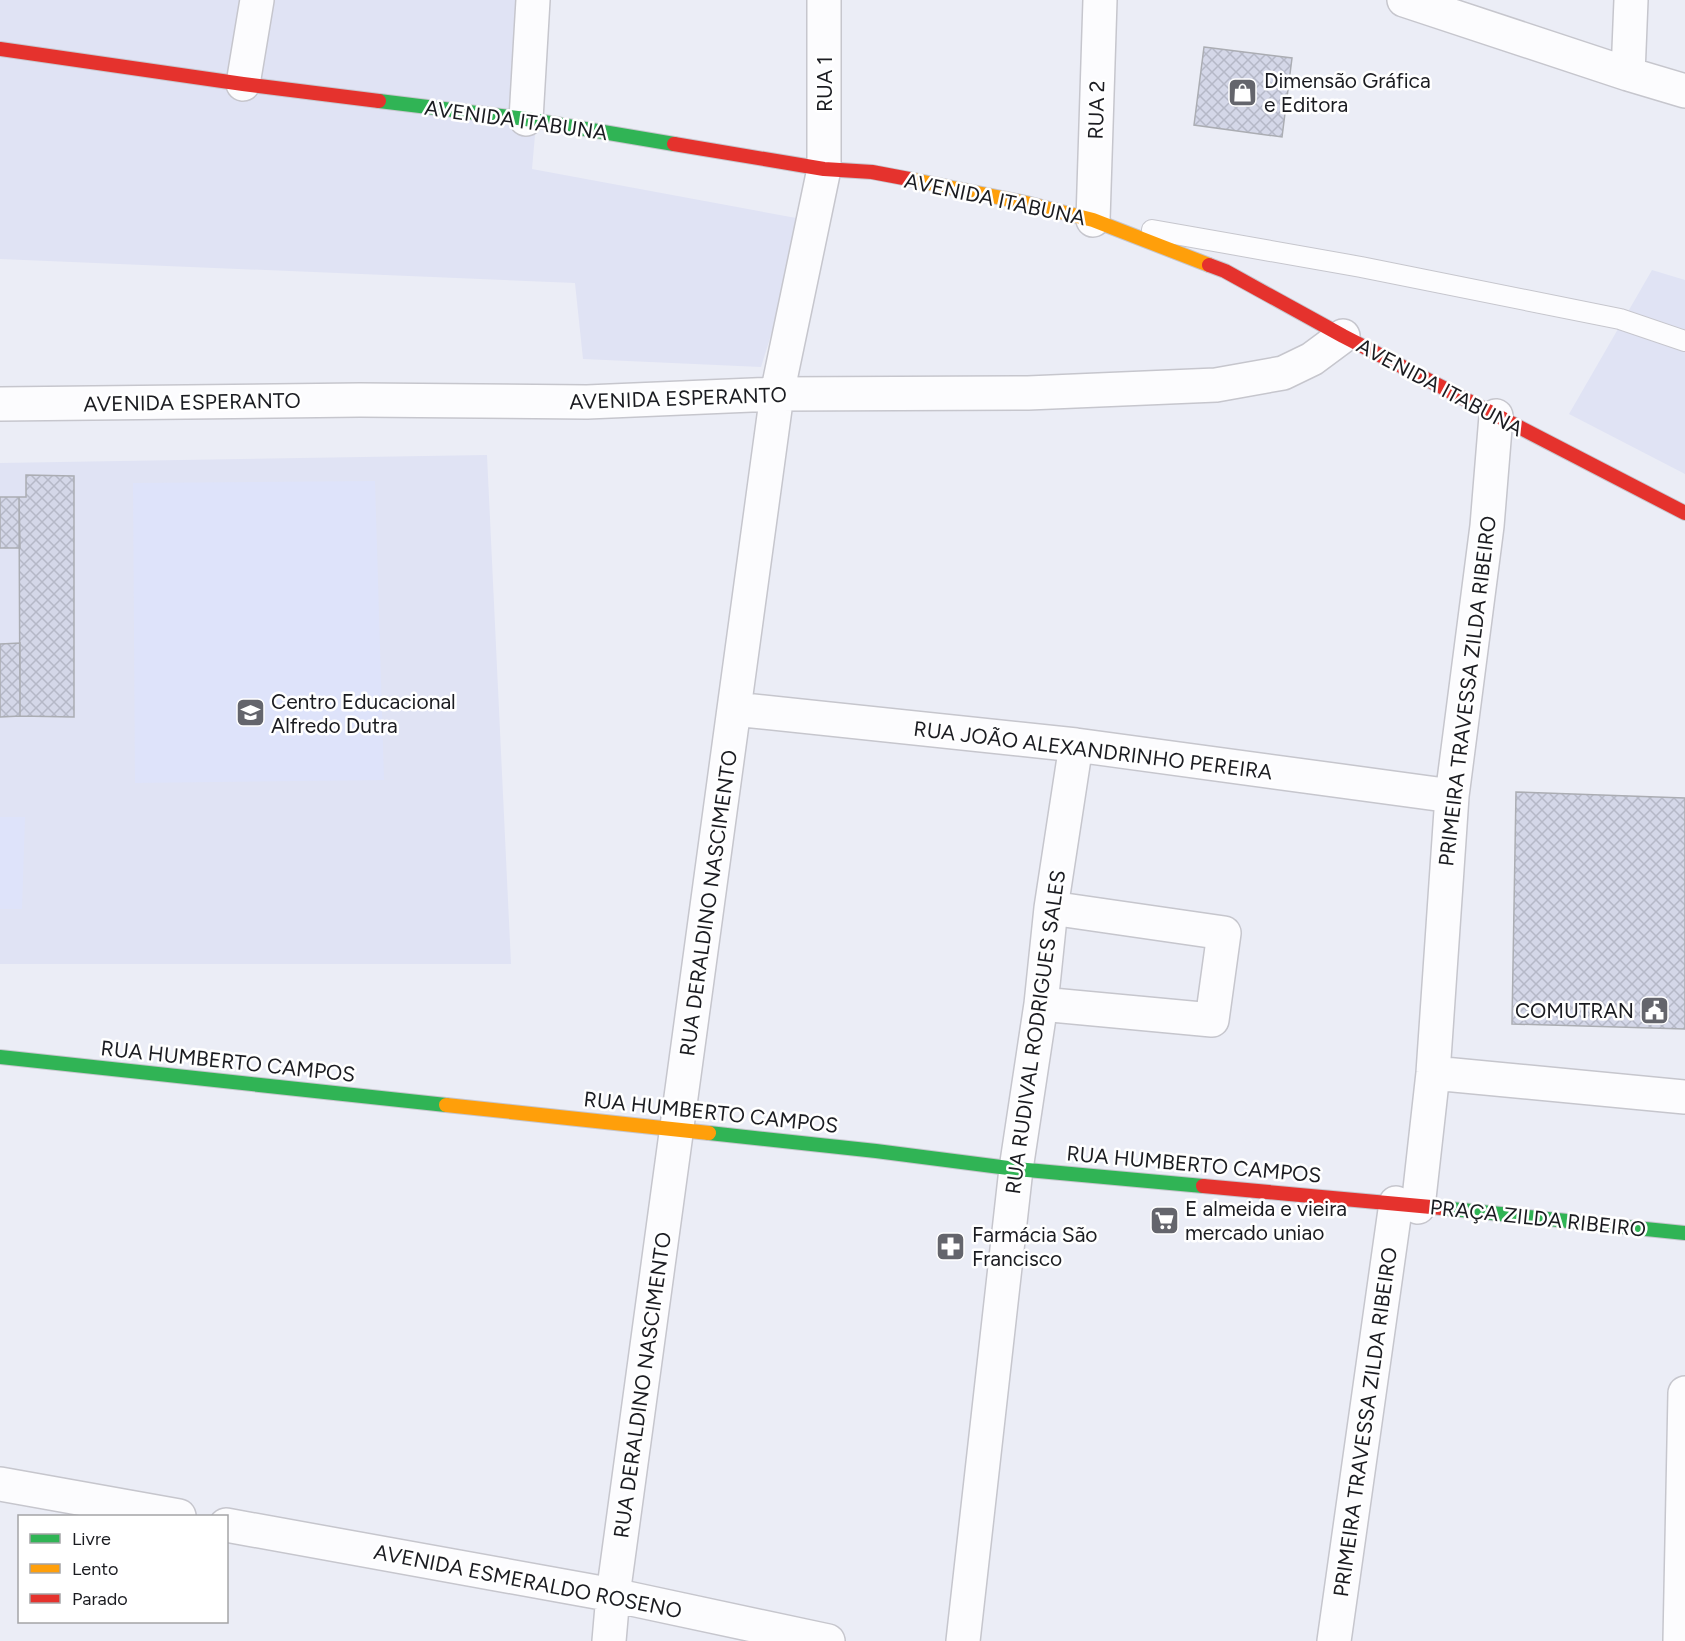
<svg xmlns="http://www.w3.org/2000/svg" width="1685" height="1641" font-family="Figtree,sans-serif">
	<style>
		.built { fill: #e0e3f4 }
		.garden { fill: #dee3fa }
		.building { fill: url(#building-cross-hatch); stroke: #abadb3; stroke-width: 1.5 }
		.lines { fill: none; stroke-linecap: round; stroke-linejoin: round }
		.lane-casing { stroke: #c6c6cd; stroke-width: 22 }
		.street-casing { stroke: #c6c6cd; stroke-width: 36 }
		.fast-casing { stroke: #c6c6cd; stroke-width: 16 }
		.slow-casing { stroke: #c6c6cd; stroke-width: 16 }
		.jam-casing { stroke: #c6c6cd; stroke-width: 16 }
		.lane { stroke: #fcfcfe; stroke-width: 20 }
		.street { stroke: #fcfcfe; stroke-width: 33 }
		.fast { stroke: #30b455; stroke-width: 14 }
		.slow { stroke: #ff9f0a; stroke-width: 14 }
		.jam { stroke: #e5322d; stroke-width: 14 }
		.labels { text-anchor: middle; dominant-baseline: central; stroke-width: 5; stroke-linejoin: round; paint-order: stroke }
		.poi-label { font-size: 21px; fill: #1b1c21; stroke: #fff; text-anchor: start }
		.street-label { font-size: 21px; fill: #1b1c21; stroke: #fff }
	</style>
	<defs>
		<pattern id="building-cross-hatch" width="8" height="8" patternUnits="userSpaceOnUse" patternTransform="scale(1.5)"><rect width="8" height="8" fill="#d4d7e8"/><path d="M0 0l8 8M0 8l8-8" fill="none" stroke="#b5b8c7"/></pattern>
	</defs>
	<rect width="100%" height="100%" fill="#ebedf6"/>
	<path class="built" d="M 0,0 L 547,0 L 532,169 L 807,220 L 761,367 L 583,359 L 575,283 L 0,259 Z
		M 1652,270 L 1685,280 L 1685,474 L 1569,414 Z
		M 487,455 L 511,964 L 0,964 L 0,463 Z"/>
	<path class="garden" d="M 375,481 L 384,780 L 135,783 L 133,483 Z
		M 0,817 L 25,817 L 22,909 L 0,909 Z"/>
	<path class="building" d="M 1204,47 L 1292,58 L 1282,137 L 1194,125 Z
		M 26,475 L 74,476 L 74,717 L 20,716 L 19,497 L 26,497 Z
		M 0,497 L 19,497 L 20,548 L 0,548 Z
		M 20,643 L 20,716 L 0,717 L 0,644 Z
		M 1516,792 L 1685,798 L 1685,1029 L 1512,1024 Z"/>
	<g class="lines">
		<defs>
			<path id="lane" d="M 1152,230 L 1361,267 L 1620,319 L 1685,341"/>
			<path id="street" d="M 1404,0 L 1628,74 L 1685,91
				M 1628,74 L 1631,0
				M 243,84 L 257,0
				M 526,119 L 533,0
				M 1093,220 L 1100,0
				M 0,404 L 360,400 L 587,402 L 777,394 L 1028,393 L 1216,385 L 1283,373 L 1312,359 L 1343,336
				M 734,709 L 1076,745 L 1452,796
				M 1041,1004 L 1212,1020 L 1224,933 L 1051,908
				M 1433,1073 L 1685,1097
				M 1418,1207 L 1433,1073 L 1452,796 L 1487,526 L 1496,416
				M 0,1484 L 179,1516
				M 226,1525 L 613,1595 L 828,1641
				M 609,1641 L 613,1595 L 777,394 L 824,169 L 824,0
				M 963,1641 L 1016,1169 L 1041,1004 L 1051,908 L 1076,745
				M 1334,1641 L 1396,1203
				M 1680,1641 L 1685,1393"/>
			<path id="fast" d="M 379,101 L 526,119 L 674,144
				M 0,1057 L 446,1105
				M 709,1133 L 876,1151 L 1016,1169 L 1203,1186
				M 1442,1208 L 1685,1233"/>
			<path id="slow" d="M 909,179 L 1026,203 L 1093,220 L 1209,265
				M 446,1105 L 709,1133"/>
			<path id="jam" d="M 0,49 L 243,84 L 379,101
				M 674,144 L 824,169 L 872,172 L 909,179
				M 1209,265 L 1225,271 L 1343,336 L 1685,513
				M 1203,1186 L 1442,1208"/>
		</defs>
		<use href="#lane" class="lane-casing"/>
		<use href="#street" class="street-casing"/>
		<use href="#fast" class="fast-casing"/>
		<use href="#slow" class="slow-casing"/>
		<use href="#jam" class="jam-casing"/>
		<use href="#lane" class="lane"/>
		<use href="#street" class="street"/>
		<use href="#fast" class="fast"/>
		<use href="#slow" class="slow"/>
		<use href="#jam" class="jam"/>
	</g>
	<defs>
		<symbol id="shop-square" viewBox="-11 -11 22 22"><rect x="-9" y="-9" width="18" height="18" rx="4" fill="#64656c" stroke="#fff"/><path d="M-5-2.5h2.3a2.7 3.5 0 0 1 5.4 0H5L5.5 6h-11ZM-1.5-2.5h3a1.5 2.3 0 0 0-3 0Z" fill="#fff"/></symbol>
		<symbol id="school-square" viewBox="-11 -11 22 22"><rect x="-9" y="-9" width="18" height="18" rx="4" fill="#64656c" stroke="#fff"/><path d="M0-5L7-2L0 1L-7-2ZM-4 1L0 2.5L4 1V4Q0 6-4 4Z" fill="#fff"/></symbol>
		<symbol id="civic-square" viewBox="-11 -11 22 22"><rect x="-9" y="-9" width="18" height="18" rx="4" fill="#64656c" stroke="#fff"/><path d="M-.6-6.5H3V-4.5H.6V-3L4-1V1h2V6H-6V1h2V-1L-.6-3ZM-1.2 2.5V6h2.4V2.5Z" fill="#fff"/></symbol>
		<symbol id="supermarket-square" viewBox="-11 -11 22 22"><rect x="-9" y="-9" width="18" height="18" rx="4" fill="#64656c" stroke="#fff"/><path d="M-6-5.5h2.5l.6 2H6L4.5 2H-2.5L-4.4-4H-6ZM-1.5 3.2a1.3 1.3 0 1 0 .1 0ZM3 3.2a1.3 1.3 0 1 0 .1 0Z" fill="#fff"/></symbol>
		<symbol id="pharmacy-square" viewBox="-11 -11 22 22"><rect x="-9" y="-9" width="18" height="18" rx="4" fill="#64656c" stroke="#fff"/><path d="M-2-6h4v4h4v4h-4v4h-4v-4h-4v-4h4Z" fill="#fff"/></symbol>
	</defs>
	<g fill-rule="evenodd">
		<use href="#shop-square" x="1226" y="76" width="33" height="33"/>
		<use href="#school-square" x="234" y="696" width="33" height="33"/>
		<use href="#civic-square" x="1638" y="994" width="33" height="33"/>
		<use href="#supermarket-square" x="1148" y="1204" width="33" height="33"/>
		<use href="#pharmacy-square" x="934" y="1230" width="33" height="33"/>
	</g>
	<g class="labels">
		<g class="poi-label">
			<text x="1264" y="80">Dimensão Gráfica<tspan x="1264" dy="24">e Editora</tspan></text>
			<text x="271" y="701">Centro Educacional<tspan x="271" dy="24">Alfredo Dutra</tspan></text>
			<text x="1634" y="1010" text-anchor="end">COMUTRAN</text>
			<text x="1185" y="1208">E almeida e vieira<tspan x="1185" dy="24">mercado uniao</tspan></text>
			<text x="972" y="1234">Farmácia São<tspan x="972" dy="24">Francisco</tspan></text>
		</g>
		<g class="street-label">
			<text transform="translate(824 84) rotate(-90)">RUA 1</text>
			<text transform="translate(1096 110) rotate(-88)">RUA 2</text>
			<text transform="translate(516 120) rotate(8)">AVENIDA ITABUNA</text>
			<text transform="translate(995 199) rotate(12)">AVENIDA ITABUNA</text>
			<text transform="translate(1440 387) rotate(28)">AVENIDA ITABUNA</text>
			<text transform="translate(678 398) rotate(-2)">AVENIDA ESPERANTO</text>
			<text transform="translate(192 402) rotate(-1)">AVENIDA ESPERANTO</text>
			<text transform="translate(1467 691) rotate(-83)">PRIMEIRA TRAVESSA ZILDA RIBEIRO</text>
			<text transform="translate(1093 750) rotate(7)">RUA JOÃO ALEXANDRINHO PEREIRA</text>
			<text transform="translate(708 903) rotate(-82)">RUA DERALDINO NASCIMENTO</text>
			<text transform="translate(1035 1032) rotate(-82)">RUA RUDIVAL RODRIGUES SALES</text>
			<text transform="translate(228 1061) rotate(6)">RUA HUMBERTO CAMPOS</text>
			<text transform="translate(711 1112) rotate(6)">RUA HUMBERTO CAMPOS</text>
			<text transform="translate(1194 1164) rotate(5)">RUA HUMBERTO CAMPOS</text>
			<text transform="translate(1538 1218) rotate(6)">PRAÇA ZILDA RIBEIRO</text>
			<text transform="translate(642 1385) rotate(-82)">RUA DERALDINO NASCIMENTO</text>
			<text transform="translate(1365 1422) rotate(-82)">PRIMEIRA TRAVESSA ZILDA RIBEIRO</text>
			<text transform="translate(528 1581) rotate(11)">AVENIDA ESMERALDO ROSENO</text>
		</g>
	</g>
	<rect x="18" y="1515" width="210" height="108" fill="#ffffff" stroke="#a4a4a6" stroke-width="1.5"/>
	<rect x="30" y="1534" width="30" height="9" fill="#30b455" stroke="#a4a4a6" stroke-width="1.5"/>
	<text x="72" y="1545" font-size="18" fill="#1b1c21">Livre</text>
	<rect x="30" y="1564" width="30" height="9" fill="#ff9f0a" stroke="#a4a4a6" stroke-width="1.5"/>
	<text x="72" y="1575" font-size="18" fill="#1b1c21">Lento</text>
	<rect x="30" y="1594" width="30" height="9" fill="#e5322d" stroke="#a4a4a6" stroke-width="1.5"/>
	<text x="72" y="1605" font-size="18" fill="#1b1c21">Parado</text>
</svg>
